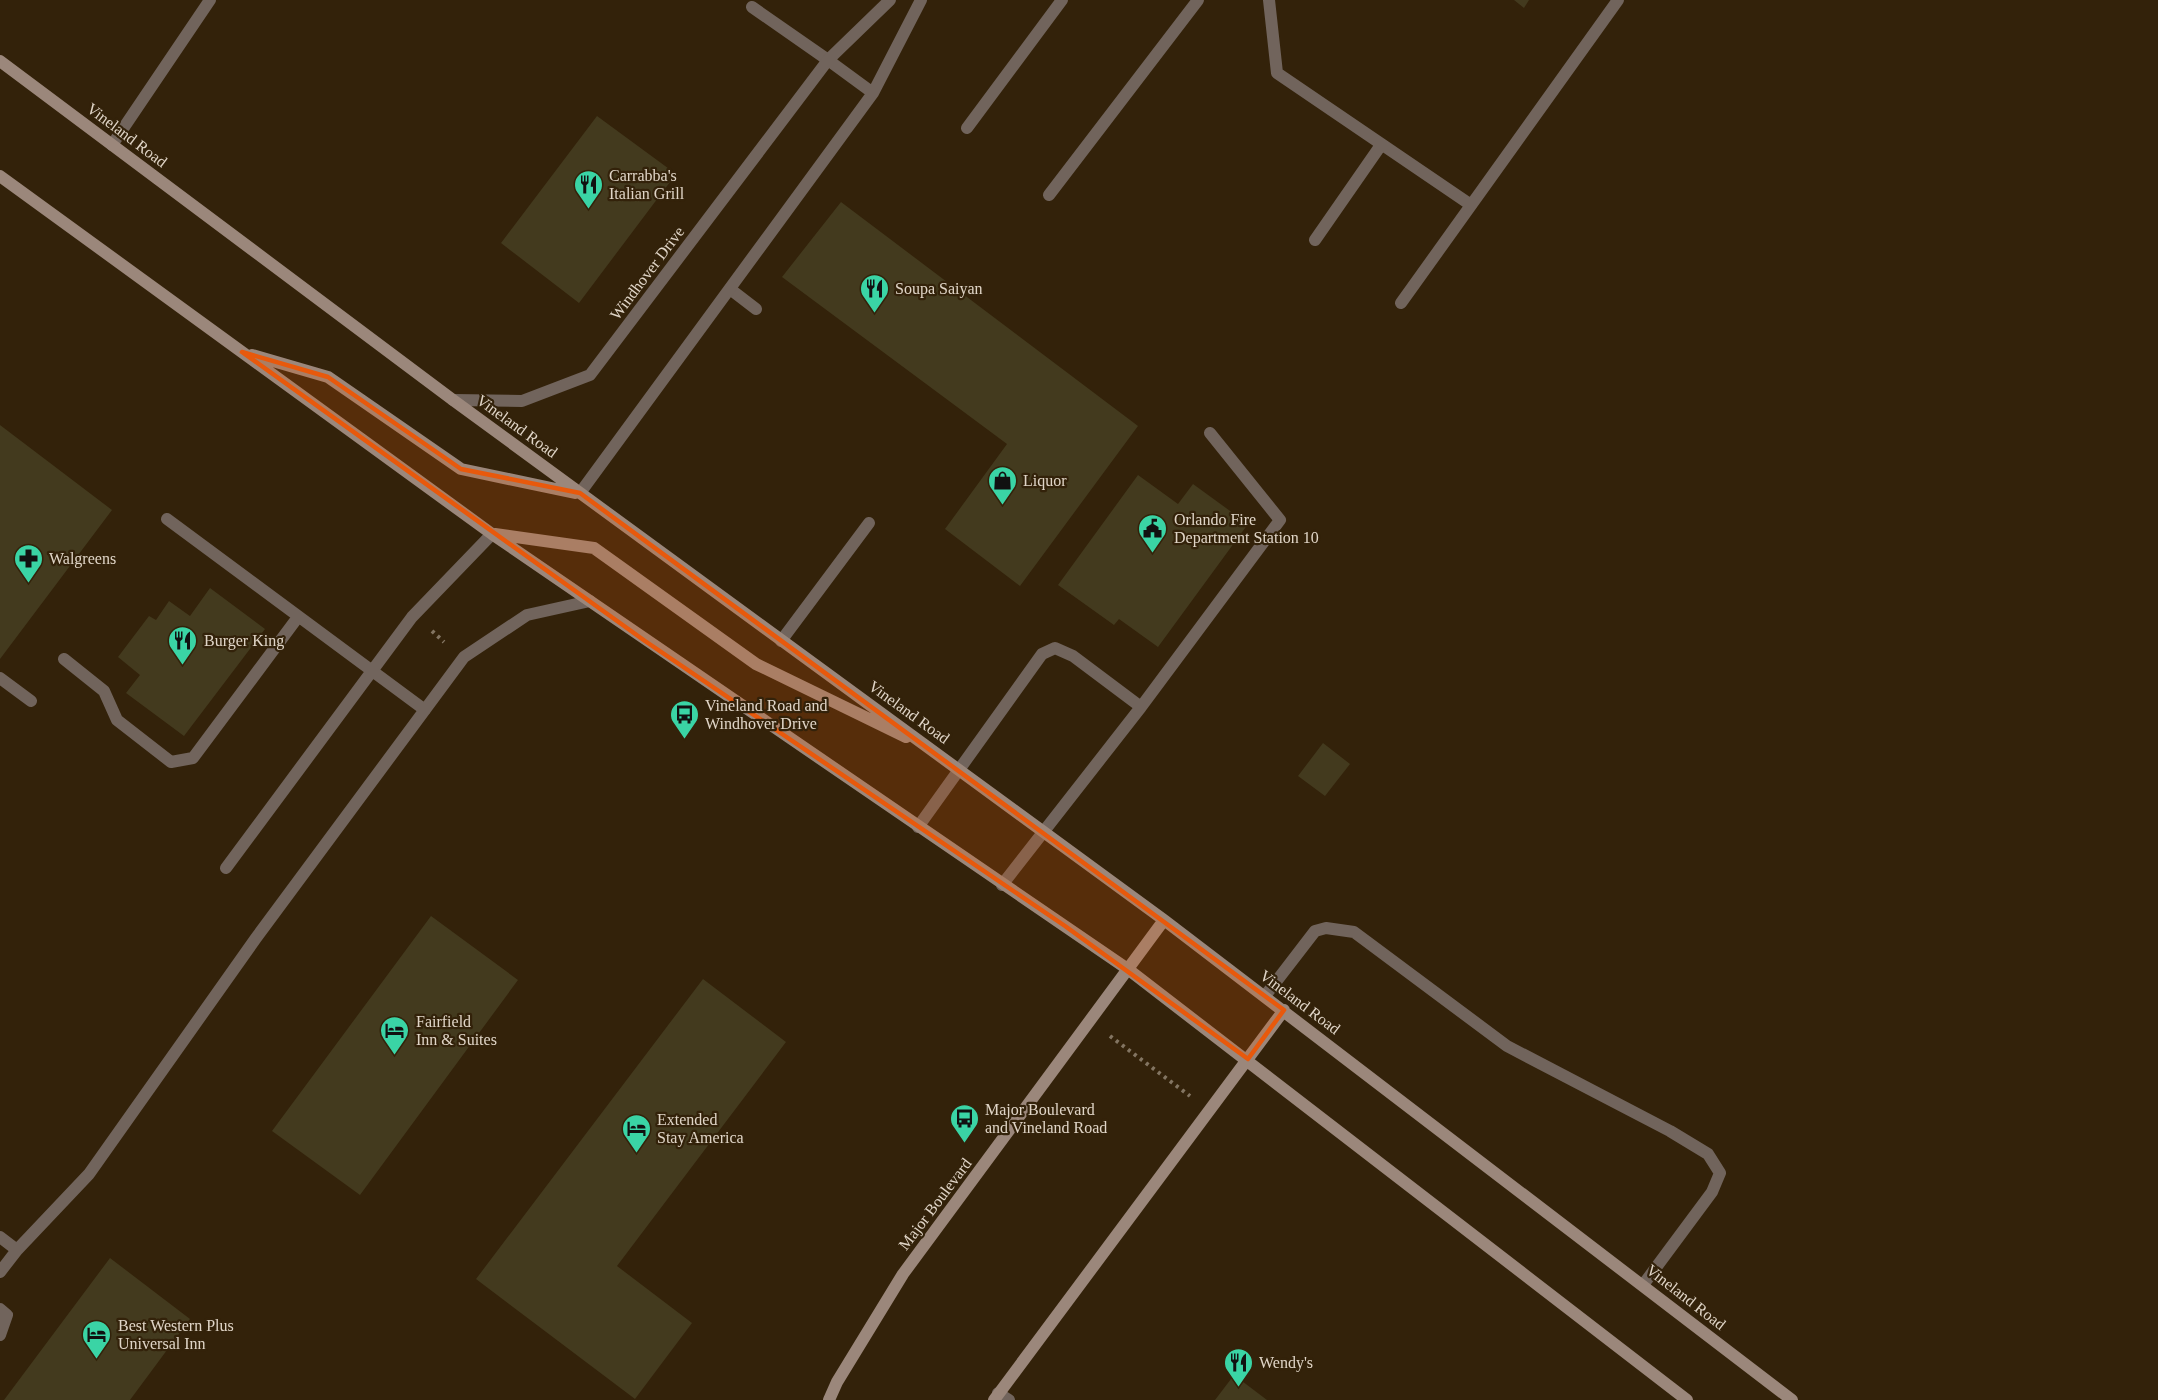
<svg xmlns="http://www.w3.org/2000/svg" width="2158" height="1400" font-family="'Times New Roman',serif">
	<style>
		.building { fill: #433a1e }
		.lines { fill: none; stroke-linecap: round; stroke-linejoin: round }
		.path { stroke: #837562; stroke-width: 4; stroke-dasharray: 3 4.5; stroke-linecap: butt }
		.lane { stroke: #71645c; stroke-width: 12 }
		.street { stroke: #71645c; stroke-width: 12 }
		.secondary { stroke: #9b877b; stroke-width: 12 }
		.marked { fill: #e8590c; fill-opacity: 0.2; stroke: #e8590c; stroke-width: 4.5; stroke-linejoin: round }
		.labels { text-anchor: middle; dominant-baseline: central; stroke-width: 4.5; stroke-linejoin: round; paint-order: stroke }
		.street-label { font-size: 16px; fill: #e0d5c7; stroke: #33220a }
		.poi-label { font-size: 16px; fill: #e0d5c7; stroke: #33220a; text-anchor: start }
	</style>
	<rect width="100%" height="100%" fill="#33220a"/>
	<path class="building" d="M 1514,0 L 1529,0 L 1524,8 Z
		M 597,116 L 676,174 L 579,303 L 501,243 Z
		M 841,202 L 1138,426 L 1020,586 L 945,529 L 1007,444 L 782,277 Z
		M 0,425 L 112,510 L 0,659 Z
		M 1138,475 L 1178,504 L 1193,484 L 1248,524 L 1158,647 L 1119,619 L 1114,625 L 1058,585 Z
		M 210,588 L 265,629 L 184,736 L 126,693 L 140,675 L 118,657 L 149,616 L 156,620 L 169,601 L 190,616 Z
		M 1323,743 L 1350,764 L 1325,796 L 1298,776 Z
		M 431,916 L 518,980 L 360,1195 L 272,1131 Z
		M 703,979 L 786,1042 L 617,1266 L 692,1323 L 635,1399 L 476,1279 Z
		M 110,1258 L 190,1319 L 130,1400 L 4,1400 Z
		M 1234,1375 L 1267,1400 L 1215,1400 Z"/>
	<g class="lines">
		<path class="path" d="M 432,631 L 444,642
			M 1110,1036 L 1190,1096"/>
		<path class="lane" d="M 1269,0 L 1277,73 L 1471,205
			M 752,7 L 828,60
			M 967,128 L 1062,0
			M 112,145 L 210,0
			M 1049,195 L 1198,0
			M 1315,240 L 1381,145
			M 730,289 L 756,309
			M 1401,303 L 1618,0
			M 167,519 L 425,710
			M 781,641 L 869,523
			M 64,659 L 104,691 L 117,720 L 171,762 L 193,758 L 298,617
			M 0,678 L 31,701
			M 918,827 L 1042,654 L 1055,648 L 1073,656 L 1141,707
			M 226,868 L 412,617 L 492,534
			M 1002,885 L 1141,707 L 1280,520 L 1210,433
			M 1265,996 L 1315,931 L 1326,928 L 1354,932 L 1507,1046 L 1670,1131 L 1708,1154 L 1720,1173 L 1712,1192 L 1643,1285
			M 0,1237 L 17,1250
			M 0,1272 L 17,1250 L 89,1174 L 256,938 L 464,657 L 527,615 L 590,601
			M 0,1309 L 7,1315 L 0,1335
			M 998,1393 L 1009,1400"/>
		<path class="street" d="M 828,60 L 873,93
			M 453,400 L 522,401 L 590,375 L 828,60 L 890,0
			M 580,493 L 873,93 L 921,0"/>
		<path class="secondary" d="M 0,61 L 453,400 L 1164,920 L 1792,1400
			M 0,176 L 492,534 L 1129,970 L 1687,1400
			M 252,355 L 328,377 L 461,469 L 575,493
			M 495,534 L 594,548 L 756,664 L 906,737
			M 829,1400 L 837,1382 L 903,1274 L 1164,920
			M 994,1400 L 1284,1010"/>
	</g>
	<path class="marked" d="M 242,352 L 328,377 L 461,469 L 580,493 L 1284,1010 L 1248,1059 L 1065,926 L 645,641 Z"/>
	<defs>
		<symbol id="restaurant-pin" viewBox="-11 -11 22 30"><path d="M0 17L-7.5 6A9.5 9.5 0 1 1 7.5 6Z" fill="#3ad4a5" stroke="#33220a"/><path d="M-5-6h1v4h1v-4h1v4h1v-4h1v5L-1.5 .5V6h-2V.5L-5-1ZM5-6V6H3V1.5H1.5Q1.5-4 5-6Z" fill="#111"/></symbol>
		<symbol id="shop-pin" viewBox="-11 -11 22 30"><path d="M0 17L-7.5 6A9.5 9.5 0 1 1 7.5 6Z" fill="#3ad4a5" stroke="#33220a"/><path d="M-5-2.5h2.3a2.7 3.5 0 0 1 5.4 0H5L5.5 6h-11ZM-1.5-2.5h3a1.5 2.3 0 0 0-3 0Z" fill="#111"/></symbol>
		<symbol id="civic-pin" viewBox="-11 -11 22 30"><path d="M0 17L-7.5 6A9.5 9.5 0 1 1 7.5 6Z" fill="#3ad4a5" stroke="#33220a"/><path d="M-.6-6.5H3V-4.5H.6V-3L4-1V1h2V6H-6V1h2V-1L-.6-3ZM-1.2 2.5V6h2.4V2.5Z" fill="#111"/></symbol>
		<symbol id="pharmacy-pin" viewBox="-11 -11 22 30"><path d="M0 17L-7.5 6A9.5 9.5 0 1 1 7.5 6Z" fill="#3ad4a5" stroke="#33220a"/><path d="M-2-6h4v4h4v4h-4v4h-4v-4h-4v-4h4Z" fill="#111"/></symbol>
		<symbol id="bus-pin" viewBox="-11 -11 22 30"><path d="M0 17L-7.5 6A9.5 9.5 0 1 1 7.5 6Z" fill="#3ad4a5" stroke="#33220a"/><path d="M-5-6H5V4H4V6H2V4H-2V6H-4V4H-5ZM-3.5-4V0h7V-4ZM-3.5 1.2v1.5H-2V1.2ZM2 1.2v1.5H3.5V1.2Z" fill="#111"/></symbol>
		<symbol id="hotel-pin" viewBox="-11 -11 22 30"><path d="M0 17L-7.5 6A9.5 9.5 0 1 1 7.5 6Z" fill="#3ad4a5" stroke="#33220a"/><path d="M-6-4.5h1.5V1H6V5H4.5V3h-9V5H-6ZM-4 0a1.8 1.8 0 1 1 3.6 0ZM.5 0V-2.5h3Q6-2.5 6 0Z" fill="#111"/></symbol>
	</defs>
	<g fill-rule="evenodd">
		<use href="#restaurant-pin" x="572" y="168" width="33" height="45"/>
		<use href="#restaurant-pin" x="858" y="272" width="33" height="45"/>
		<use href="#shop-pin" x="986" y="464" width="33" height="45"/>
		<use href="#civic-pin" x="1136" y="512" width="33" height="45"/>
		<use href="#pharmacy-pin" x="12" y="542" width="33" height="45"/>
		<use href="#restaurant-pin" x="166" y="624" width="33" height="45"/>
		<use href="#bus-pin" x="668" y="698" width="33" height="45"/>
		<use href="#hotel-pin" x="378" y="1014" width="33" height="45"/>
		<use href="#bus-pin" x="948" y="1102" width="33" height="45"/>
		<use href="#hotel-pin" x="620" y="1112" width="33" height="45"/>
		<use href="#hotel-pin" x="80" y="1318" width="33" height="45"/>
		<use href="#restaurant-pin" x="1222" y="1346" width="33" height="45"/>
	</g>
	<g class="labels">
		<g class="street-label">
			<text transform="translate(127 135) rotate(37)">Vineland Road</text>
			<text transform="translate(647 273) rotate(-53)">Windhover Drive</text>
			<text transform="translate(517 426) rotate(36)">Vineland Road</text>
			<text transform="translate(909 712) rotate(36)">Vineland Road</text>
			<text transform="translate(1300 1002) rotate(37)">Vineland Road</text>
			<text transform="translate(935 1204) rotate(-53)">Major Boulevard</text>
			<text transform="translate(1686 1297) rotate(38)">Vineland Road</text>
		</g>
		<g class="poi-label">
			<text x="609" y="175">Carrabba's<tspan x="609" dy="18">Italian Grill</tspan></text>
			<text x="895" y="288">Soupa Saiyan</text>
			<text x="1023" y="480">Liquor</text>
			<text x="1174" y="519">Orlando Fire<tspan x="1174" dy="18">Department Station 10</tspan></text>
			<text x="49" y="558">Walgreens</text>
			<text x="204" y="640">Burger King</text>
			<text x="705" y="705">Vineland Road and<tspan x="705" dy="18">Windhover Drive</tspan></text>
			<text x="416" y="1021">Fairfield<tspan x="416" dy="18">Inn &amp; Suites</tspan></text>
			<text x="985" y="1109">Major Boulevard<tspan x="985" dy="18">and Vineland Road</tspan></text>
			<text x="657" y="1119">Extended<tspan x="657" dy="18">Stay America</tspan></text>
			<text x="118" y="1325">Best Western Plus<tspan x="118" dy="18">Universal Inn</tspan></text>
			<text x="1259" y="1362">Wendy's</text>
		</g>
	</g>
</svg>
